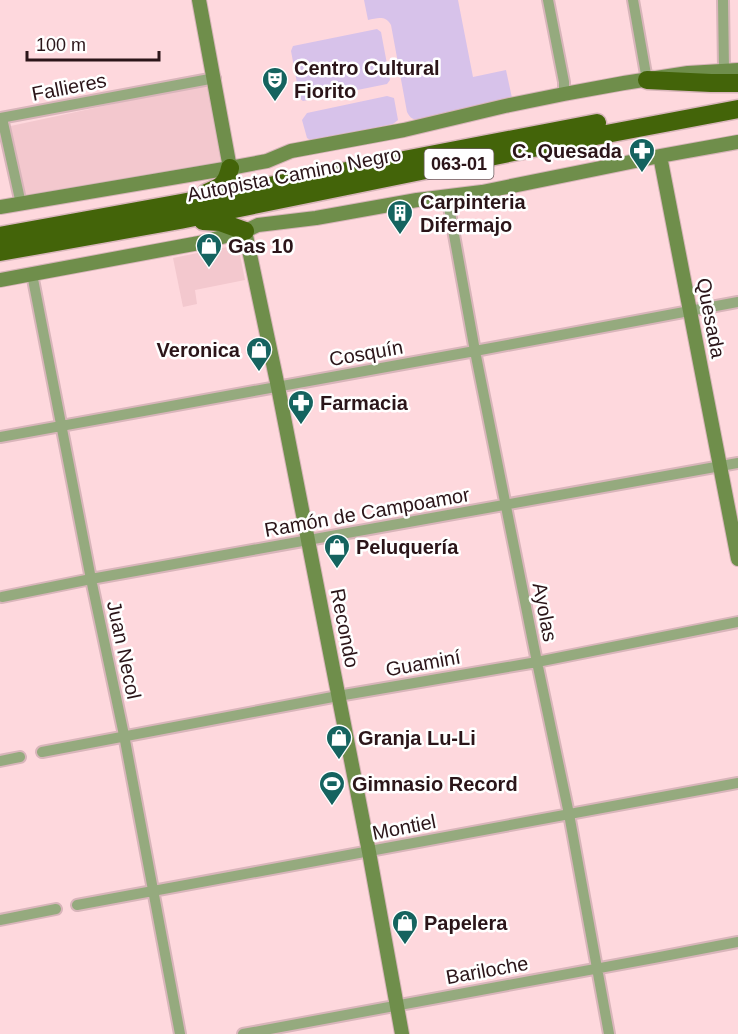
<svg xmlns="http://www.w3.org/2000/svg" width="738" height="1034" font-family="Arial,sans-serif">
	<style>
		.built { fill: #f3c8ce }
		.green { fill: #d7c2ea }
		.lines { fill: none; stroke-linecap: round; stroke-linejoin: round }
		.street-casing { stroke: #d8b5ba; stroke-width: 14 }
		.secondary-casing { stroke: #d8b5ba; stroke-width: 16 }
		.highway-casing { stroke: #d8b5ba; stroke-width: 21 }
		.street { stroke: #95aa7e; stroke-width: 10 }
		.secondary { stroke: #6f8e4b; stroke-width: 14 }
		.highway { stroke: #436409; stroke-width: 18 }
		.labels { text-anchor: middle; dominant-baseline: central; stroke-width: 5; stroke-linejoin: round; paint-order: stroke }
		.shield { fill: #fff; stroke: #6b5b5e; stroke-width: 1.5 }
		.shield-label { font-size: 18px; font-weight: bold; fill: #2b1519 }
		.poi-label { font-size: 20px; font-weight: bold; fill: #2b1519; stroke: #fff; text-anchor: start }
		.street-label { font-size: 20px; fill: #2b1519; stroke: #fff }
	</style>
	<rect width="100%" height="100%" fill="#fed8dd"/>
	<path class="built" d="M 211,83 L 223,161 L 24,195 L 6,127 Z
		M 232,246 L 239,250 L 245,280 L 195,290 L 197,304 L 183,307 L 173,258 Z"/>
	<path class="green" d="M 364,0 L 458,0 L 473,77 L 506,70 L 512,98 L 420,120 C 413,120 410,118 407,112 L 391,25 C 386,15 377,18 368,20 Z
		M 377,29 L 381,32 L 390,80 L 387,84 L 303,101 L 300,99 L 291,51 L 293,46 Z
		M 387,96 L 394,98 L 398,120 L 393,124 L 312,141 L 307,138 L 302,120 L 307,113 Z"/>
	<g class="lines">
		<defs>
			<path id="street" d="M 548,0 L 564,82 L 564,94
				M 633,0 L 647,80
				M 723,0 L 724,70
				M 0,118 L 215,78
				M 2,118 L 21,204
				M 447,196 L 475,351 L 537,662 L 569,814 L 609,1034
				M 32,274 L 91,579 L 124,735 L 180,1034
				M 0,437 L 475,351 L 738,302
				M 2,597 L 91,579 L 738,463
				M 42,752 L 338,696 L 537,662 L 738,622
				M 0,761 L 20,757
				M 77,905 L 738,783
				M 0,920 L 56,909
				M 243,1034 C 407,1002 573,974 738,942"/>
			<path id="secondary" d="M 199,0 L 230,168
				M 660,156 L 738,559
				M 0,207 L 230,168 L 267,161 L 291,151 L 404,130 L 505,106 L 564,94 L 624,83 L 688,73 L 738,70
				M 245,231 L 278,387 L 369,852 L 402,1034
				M 0,280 L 199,243 L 245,231 L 258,225 L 316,218 L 417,200 L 482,192 L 660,156 L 738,142"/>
			<path id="highway" d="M 647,80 L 711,83 L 738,83
				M 206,193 C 221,187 226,185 230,168
				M 203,221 L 220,222 L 245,231
				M 0,236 L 181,203 L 597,123
				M 0,252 L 180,220 L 543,146 L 738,109"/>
		</defs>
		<use href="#street" class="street-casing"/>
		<use href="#secondary" class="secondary-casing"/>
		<use href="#highway" class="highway-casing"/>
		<use href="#street" class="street"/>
		<use href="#secondary" class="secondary"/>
		<use href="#highway" class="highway"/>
	</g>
	<defs>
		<symbol id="theatre-pin" viewBox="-11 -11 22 30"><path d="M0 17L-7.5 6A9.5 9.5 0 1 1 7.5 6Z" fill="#15635f" stroke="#fff"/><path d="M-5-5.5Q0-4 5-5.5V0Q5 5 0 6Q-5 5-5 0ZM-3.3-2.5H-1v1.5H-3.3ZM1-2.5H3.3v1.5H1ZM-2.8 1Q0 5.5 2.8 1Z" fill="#fff"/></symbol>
		<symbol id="pharmacy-pin" viewBox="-11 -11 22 30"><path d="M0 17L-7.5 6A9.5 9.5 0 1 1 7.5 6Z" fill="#15635f" stroke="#fff"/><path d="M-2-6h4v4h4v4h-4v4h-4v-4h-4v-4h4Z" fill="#fff"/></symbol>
		<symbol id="building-pin" viewBox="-11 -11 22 30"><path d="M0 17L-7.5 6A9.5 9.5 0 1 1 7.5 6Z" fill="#15635f" stroke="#fff"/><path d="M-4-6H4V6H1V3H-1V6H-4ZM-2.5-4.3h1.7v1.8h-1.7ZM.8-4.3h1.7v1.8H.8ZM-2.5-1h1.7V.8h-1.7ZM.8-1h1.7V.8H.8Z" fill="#fff"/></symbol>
		<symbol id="shop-pin" viewBox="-11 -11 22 30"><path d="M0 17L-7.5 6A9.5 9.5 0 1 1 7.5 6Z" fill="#15635f" stroke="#fff"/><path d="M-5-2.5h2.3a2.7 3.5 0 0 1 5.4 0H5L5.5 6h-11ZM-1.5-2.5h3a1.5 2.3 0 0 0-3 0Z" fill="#fff"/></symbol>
		<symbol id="stadium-pin" viewBox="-11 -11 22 30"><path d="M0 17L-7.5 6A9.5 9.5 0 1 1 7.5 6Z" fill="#15635f" stroke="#fff"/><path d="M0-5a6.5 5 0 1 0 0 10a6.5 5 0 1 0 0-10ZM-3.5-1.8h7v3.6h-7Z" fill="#fff"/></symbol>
	</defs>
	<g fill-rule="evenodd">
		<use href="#theatre-pin" x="260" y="65" width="30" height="40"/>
		<use href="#pharmacy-pin" x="627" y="136" width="30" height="40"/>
		<use href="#building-pin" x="385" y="198" width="30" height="40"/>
		<use href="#shop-pin" x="194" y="231" width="30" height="40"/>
		<use href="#shop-pin" x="244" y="335" width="30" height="40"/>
		<use href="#pharmacy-pin" x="286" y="388" width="30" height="40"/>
		<use href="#shop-pin" x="322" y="532" width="30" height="40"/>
		<use href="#shop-pin" x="324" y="723" width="30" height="40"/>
		<use href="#stadium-pin" x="317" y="769" width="30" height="40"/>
		<use href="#shop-pin" x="390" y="908" width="30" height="40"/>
	</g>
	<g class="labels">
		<rect class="shield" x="424.5" y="149" width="69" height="30" rx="4.5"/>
		<g class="shield-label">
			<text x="459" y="164">063-01</text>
		</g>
		<g class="poi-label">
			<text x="294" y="68">Centro Cultural<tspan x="294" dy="23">Fiorito</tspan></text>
			<text x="622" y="151" text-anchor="end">C. Quesada</text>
			<text x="420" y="202">Carpinteria<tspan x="420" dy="23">Difermajo</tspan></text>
			<text x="228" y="246">Gas 10</text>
			<text x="240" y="350" text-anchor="end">Veronica</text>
			<text x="320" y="403">Farmacia</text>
			<text x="356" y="547">Peluquería</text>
			<text x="358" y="738">Granja Lu-Li</text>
			<text x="352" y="784">Gimnasio Record</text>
			<text x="424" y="923">Papelera</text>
		</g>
		<g class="street-label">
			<text transform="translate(69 87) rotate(-11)">Fallieres</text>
			<text transform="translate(294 174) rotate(-11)">Autopista Camino Negro</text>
			<text transform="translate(711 318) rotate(79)">Quesada</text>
			<text transform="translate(366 353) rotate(-10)">Cosquín</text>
			<text transform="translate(367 512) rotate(-10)">Ramón de Campoamor</text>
			<text transform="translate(545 612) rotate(79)">Ayolas</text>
			<text transform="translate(345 628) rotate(79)">Recondo</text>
			<text transform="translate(124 650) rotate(78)">Juan Necol</text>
			<text transform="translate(423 663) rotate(-10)">Guaminí</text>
			<text transform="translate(404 827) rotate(-11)">Montiel</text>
			<text transform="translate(487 970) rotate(-10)">Bariloche</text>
		</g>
	</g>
	<path d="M27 51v9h132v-9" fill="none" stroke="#2b1519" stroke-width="3"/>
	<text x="36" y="51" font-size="18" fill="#2b1519" stroke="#ffffff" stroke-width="4.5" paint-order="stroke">100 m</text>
</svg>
